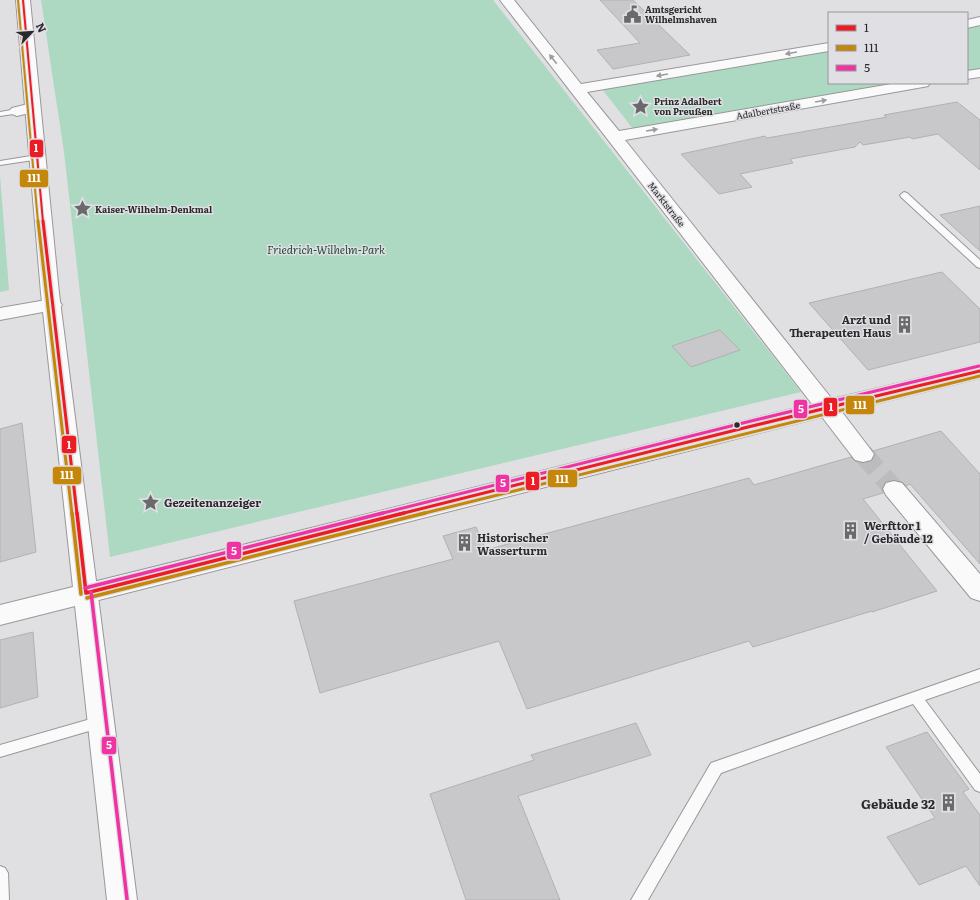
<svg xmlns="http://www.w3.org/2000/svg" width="980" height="900" font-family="Literata,serif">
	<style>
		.green { fill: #add8c1 }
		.building { fill: #c8c8ca; stroke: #b1b0b2 }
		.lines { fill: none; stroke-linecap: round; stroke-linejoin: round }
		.minor-tunnel { stroke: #bcbcbe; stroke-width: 20; stroke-dasharray: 20 10; stroke-linecap: butt }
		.service-casing { stroke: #98989a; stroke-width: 2 }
		.minor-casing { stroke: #98989a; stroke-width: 2 }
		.tertiary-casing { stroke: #98989a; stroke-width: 2 }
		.service { fill: #fafafb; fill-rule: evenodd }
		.minor { fill: #fafafb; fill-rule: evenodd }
		.tertiary { fill: #fafafb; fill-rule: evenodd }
		.bus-1-far2-casing { stroke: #dfdfe4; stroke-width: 4 }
		.bus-1-far1-casing { stroke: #dfdfe4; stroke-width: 6 }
		.bus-1-casing { stroke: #dfdfe4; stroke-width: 6 }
		.bus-2-far2-casing { stroke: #dfdfe4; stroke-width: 4 }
		.bus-2-far1-casing { stroke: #dfdfe4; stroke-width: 6 }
		.bus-2-casing { stroke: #dfdfe4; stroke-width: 6 }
		.bus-3-far1-casing { stroke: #dfdfe4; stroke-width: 6 }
		.bus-3-casing { stroke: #dfdfe4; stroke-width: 6 }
		.bus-1-far2 { stroke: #ed1c24; stroke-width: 2 }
		.bus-1-far1 { stroke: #ed1c24; stroke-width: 3 }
		.bus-1 { stroke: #ed1c24; stroke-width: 3.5 }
		.bus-2-far2 { stroke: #c4870b; stroke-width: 2 }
		.bus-2-far1 { stroke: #c4870b; stroke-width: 3 }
		.bus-2 { stroke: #c4870b; stroke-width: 3.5 }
		.bus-3-far1 { stroke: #f033a3; stroke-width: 3 }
		.bus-3 { stroke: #f033a3; stroke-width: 3.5 }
		.oneway { fill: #9c9c9e }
		.bus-dot { fill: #2a2a2c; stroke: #dfdfe4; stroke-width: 1.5 }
		.labels { text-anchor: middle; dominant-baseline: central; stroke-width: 3; stroke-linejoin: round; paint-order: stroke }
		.far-poi-label { font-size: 9px; font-weight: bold; fill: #2a2a2c; stroke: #dfdfe4; text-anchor: start }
		.far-street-label { font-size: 9px; fill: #2a2a2c; stroke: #dfdfe4 }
		.park-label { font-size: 11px; font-style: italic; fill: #234c36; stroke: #dfdfe4 }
		.poi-label { font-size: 11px; font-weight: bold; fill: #2a2a2c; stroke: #dfdfe4; text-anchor: start }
		.near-poi-label { font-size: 13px; font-weight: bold; fill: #2a2a2c; stroke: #dfdfe4; text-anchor: end }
		.line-badge { stroke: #dfdfe4; stroke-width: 1.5 }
		.badge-label { font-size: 11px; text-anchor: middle; font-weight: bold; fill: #fff }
	</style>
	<rect width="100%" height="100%" fill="#e0e0e3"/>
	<path class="green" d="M 41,0 L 493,0 L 801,392 L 110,557 L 64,152 Z
		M 980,25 L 980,69 L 967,71 L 967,27 Z
		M 829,51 L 829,83 L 898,83 L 633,129 L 602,89 Z
		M 0,175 L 9,290 L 0,292 Z"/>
	<path class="building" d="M 600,0 L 633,0 L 690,55 L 613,69 L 597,50 L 640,43 Z
		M 957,102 L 980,120 L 980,170 L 938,134 L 912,139 L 910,137 L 863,145 L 860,142 L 855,147 L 790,159 L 793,163 L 740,174 L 752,187 L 719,194 L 681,154 L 765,136 L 767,138 L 887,117 L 884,115 Z
		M 980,206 L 980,251 L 940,215 Z
		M 942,272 L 980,309 L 980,342 L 868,370 L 809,303 Z
		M 720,330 L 740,350 L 691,367 L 672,346 Z
		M 22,423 L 36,552 L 0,562 L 0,429 Z
		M 941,431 L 980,474 L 980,564 L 910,484 L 906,486 L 902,482 L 894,480 L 886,482 L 882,488 L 883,493 L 863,499 L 937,591 L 872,612 L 872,611 L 753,647 L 749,641 L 527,709 L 499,641 L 320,693 L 294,601 L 453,559 L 443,536 L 476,527 L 486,550 L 749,478 L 754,485 L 851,457 L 855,461 L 863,463 L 871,461 L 875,455 L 873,451 Z
		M 33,632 L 38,697 L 0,708 L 0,640 Z
		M 636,723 L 651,755 L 518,796 L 560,900 L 466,900 L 430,794 L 534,760 L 531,755 Z
		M 927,732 L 969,789 L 963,792 L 980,815 L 980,886 L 966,866 L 919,885 L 887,837 L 935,818 L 886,747 Z"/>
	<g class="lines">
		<path class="minor-tunnel" d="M 863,454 L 894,489"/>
		<defs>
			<path id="service" d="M 17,109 L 20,109 L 20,113 L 0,116 L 0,112 Z
				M 37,155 L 41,157 L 40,159 L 0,165 L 0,161 Z
				M 904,192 L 907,193 L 980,260 L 980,268 L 977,267 L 901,197 L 900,195 Z
				M 980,669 L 980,681 L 925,700 L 980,774 L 980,792 L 975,790 L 913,704 L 721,773 L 648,900 L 631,900 L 711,763 Z
				M 101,716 L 106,718 L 108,722 L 106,726 L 0,757 L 0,745 Z
				M 0,866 L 5,868 L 8,873 L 9,900 L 0,900 Z"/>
			<path id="minor" d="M 500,0 L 514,0 L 581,84 L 829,43 L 829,51 L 587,92 L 619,131 L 897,83 L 930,83 L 928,86 L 923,87 L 625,140 L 832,399 L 980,364 L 980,378 L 842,412 L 874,454 L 871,460 L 863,462 L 855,460 L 822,417 L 0,625 L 0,605 L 812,404 Z
				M 980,17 L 980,25 L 967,28 L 967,20 Z
				M 980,69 L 980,77 L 967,79 L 967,71 Z
				M 32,103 L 37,105 L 40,108 L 37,111 L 17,116 L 12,114 L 9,111 L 12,108 Z
				M 52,299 L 59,301 L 62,305 L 59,309 L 0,320 L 0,308 Z
				M 894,481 L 902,483 L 980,574 L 980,601 L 971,598 L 886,495 L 883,489 L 886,483 Z"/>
			<path id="tertiary" d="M 16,0 L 30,0 L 59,293 L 137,900 L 107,900 L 41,293 Z"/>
		</defs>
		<use href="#service" class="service-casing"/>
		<use href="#minor" class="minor-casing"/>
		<use href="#tertiary" class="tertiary-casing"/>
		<use href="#service" class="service"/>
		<use href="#minor" class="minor"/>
		<use href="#tertiary" class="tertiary"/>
		<defs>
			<path id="bus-1-far2" d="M 23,0 L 43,222"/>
			<path id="bus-1-far1" d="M 43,221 L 77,514
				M 400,514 L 748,427 L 980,371"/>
			<path id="bus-1" d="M 77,513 L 86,593
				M 86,593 L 404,513"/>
			<path id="bus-2-far2" d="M 18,0 L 38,222"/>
			<path id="bus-2-far1" d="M 38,221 L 72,514
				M 421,514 L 980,376"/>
			<path id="bus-2" d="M 72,513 L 81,594
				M 87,598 L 425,513"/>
			<path id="bus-3-far1" d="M 379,514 L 747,422 L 979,366"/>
			<path id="bus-3" d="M 85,588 L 383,513
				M 91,592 L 127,899"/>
		</defs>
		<use href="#bus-1-far2" class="bus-1-far2-casing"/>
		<use href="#bus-1-far1" class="bus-1-far1-casing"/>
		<use href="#bus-1" class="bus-1-casing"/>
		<use href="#bus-2-far2" class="bus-2-far2-casing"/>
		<use href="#bus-2-far1" class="bus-2-far1-casing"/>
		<use href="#bus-2" class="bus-2-casing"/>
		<use href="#bus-3-far1" class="bus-3-far1-casing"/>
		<use href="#bus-3" class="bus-3-casing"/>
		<use href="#bus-1-far2" class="bus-1-far2"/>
		<use href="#bus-1-far1" class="bus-1-far1"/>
		<use href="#bus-1" class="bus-1"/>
		<use href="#bus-2-far2" class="bus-2-far2"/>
		<use href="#bus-2-far1" class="bus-2-far1"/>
		<use href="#bus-2" class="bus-2"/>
		<use href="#bus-3-far1" class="bus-3-far1"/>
		<use href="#bus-3" class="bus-3"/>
	</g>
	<defs><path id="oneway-solid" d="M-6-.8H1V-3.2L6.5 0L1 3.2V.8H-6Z"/></defs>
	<g class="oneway">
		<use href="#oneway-solid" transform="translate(791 53) rotate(170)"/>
		<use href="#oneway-solid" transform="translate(553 59) rotate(-128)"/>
		<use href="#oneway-solid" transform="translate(662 75) rotate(170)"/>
		<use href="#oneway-solid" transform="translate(821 101) rotate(-10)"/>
		<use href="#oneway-solid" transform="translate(652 130) rotate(-9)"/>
	</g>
	<defs>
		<symbol id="civic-bare" viewBox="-9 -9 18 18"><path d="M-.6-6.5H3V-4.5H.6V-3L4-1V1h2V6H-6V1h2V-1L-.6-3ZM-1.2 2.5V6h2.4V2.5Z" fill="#6a6a6c" stroke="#dfdfe4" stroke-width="2.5" paint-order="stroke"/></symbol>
		<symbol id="sight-bare" viewBox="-9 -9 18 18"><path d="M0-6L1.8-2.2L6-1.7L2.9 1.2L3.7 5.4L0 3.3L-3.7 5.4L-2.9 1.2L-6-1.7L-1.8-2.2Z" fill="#6a6a6c" stroke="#dfdfe4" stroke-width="2.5" paint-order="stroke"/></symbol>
		<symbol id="building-bare" viewBox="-9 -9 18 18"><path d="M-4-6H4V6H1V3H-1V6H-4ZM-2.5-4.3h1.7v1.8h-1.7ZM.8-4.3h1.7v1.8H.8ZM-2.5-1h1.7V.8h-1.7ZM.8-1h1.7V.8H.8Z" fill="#6a6a6c" stroke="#dfdfe4" stroke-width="2.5" paint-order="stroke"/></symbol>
	</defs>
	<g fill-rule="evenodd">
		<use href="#civic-bare" x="620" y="2" width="25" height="25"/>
		<use href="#sight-bare" x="628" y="94" width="25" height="25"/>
		<use href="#sight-bare" x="70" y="196" width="25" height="25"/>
		<use href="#building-bare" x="892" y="312" width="25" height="25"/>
		<use href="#sight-bare" x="138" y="490" width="25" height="25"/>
		<use href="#building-bare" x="838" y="518" width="25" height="25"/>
		<use href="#building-bare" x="452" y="530" width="25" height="25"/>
		<use href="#building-bare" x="936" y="790" width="25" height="25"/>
	</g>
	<circle class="bus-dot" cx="737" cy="425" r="3.5"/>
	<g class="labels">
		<g class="far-poi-label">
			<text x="645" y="9">Amtsgericht<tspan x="645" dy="10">Wilhelmshaven</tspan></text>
			<text x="654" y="101">Prinz Adalbert<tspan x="654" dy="10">von Preußen</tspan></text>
			<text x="95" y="209">Kaiser-Wilhelm-Denkmal</text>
		</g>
		<g class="far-street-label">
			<text transform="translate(768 110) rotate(-10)">Adalbertstraße</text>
			<text transform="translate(667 204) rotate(52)">Marktstraße</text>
		</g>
		<g class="park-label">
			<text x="326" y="249">Friedrich-Wilhelm-Park</text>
		</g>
		<g class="poi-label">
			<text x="891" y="319" text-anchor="end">Arzt und<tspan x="891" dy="13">Therapeuten Haus</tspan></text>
			<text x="164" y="502">Gezeitenanzeiger</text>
			<text x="864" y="525">Werfttor 1<tspan x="864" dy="13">/ Gebäude 12</tspan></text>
			<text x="477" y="537">Historischer<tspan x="477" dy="13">Wasserturm</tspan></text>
		</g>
		<g class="near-poi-label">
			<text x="935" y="803">Gebäude 32</text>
		</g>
	</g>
	<g class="line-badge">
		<rect x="29" y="139" width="15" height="19" rx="4" fill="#ed1c24"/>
		<rect x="19" y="169" width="30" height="19" rx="4" fill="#c4870b"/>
		<rect x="845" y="395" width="30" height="20" rx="4" fill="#c4870b"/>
		<rect x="823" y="397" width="15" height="20" rx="4" fill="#ed1c24"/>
		<rect x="793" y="399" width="15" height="20" rx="4" fill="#f033a3"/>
		<rect x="61" y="435" width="16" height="19" rx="4" fill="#ed1c24"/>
		<rect x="52" y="466" width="30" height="19" rx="4" fill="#c4870b"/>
		<rect x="547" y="469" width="31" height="19" rx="4" fill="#c4870b"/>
		<rect x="525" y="471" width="15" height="20" rx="4" fill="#ed1c24"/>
		<rect x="495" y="474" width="15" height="19" rx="4" fill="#f033a3"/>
		<rect x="226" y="541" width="16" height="19" rx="4" fill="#f033a3"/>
		<rect x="101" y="736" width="16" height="19" rx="4" fill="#f033a3"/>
	</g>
	<g class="badge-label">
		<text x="36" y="152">1</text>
		<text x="34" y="182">111</text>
		<text x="860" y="409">111</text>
		<text x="831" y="411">1</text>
		<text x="801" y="413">5</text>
		<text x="69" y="449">1</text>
		<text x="67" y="479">111</text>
		<text x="562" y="483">111</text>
		<text x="533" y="485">1</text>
		<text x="503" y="487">5</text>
		<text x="234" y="555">5</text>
		<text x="109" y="749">5</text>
	</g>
	<rect x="828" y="12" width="140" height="72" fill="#dfdfe4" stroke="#97979a"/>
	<rect x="836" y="25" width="20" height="6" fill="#ed1c24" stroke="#97979a"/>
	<text x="864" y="32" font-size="12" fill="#2a2a2c">1</text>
	<rect x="836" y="45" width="20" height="6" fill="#c4870b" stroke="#97979a"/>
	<text x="864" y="52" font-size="12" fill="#2a2a2c">111</text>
	<rect x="836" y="65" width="20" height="6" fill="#f033a3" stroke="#97979a"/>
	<text x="864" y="72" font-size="12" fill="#2a2a2c">5</text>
	<g transform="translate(32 32) rotate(65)" stroke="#dfdfe4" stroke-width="3" paint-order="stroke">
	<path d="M0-3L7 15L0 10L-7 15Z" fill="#2a2a2c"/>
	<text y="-6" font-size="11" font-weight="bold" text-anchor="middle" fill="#2a2a2c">N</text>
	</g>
</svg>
